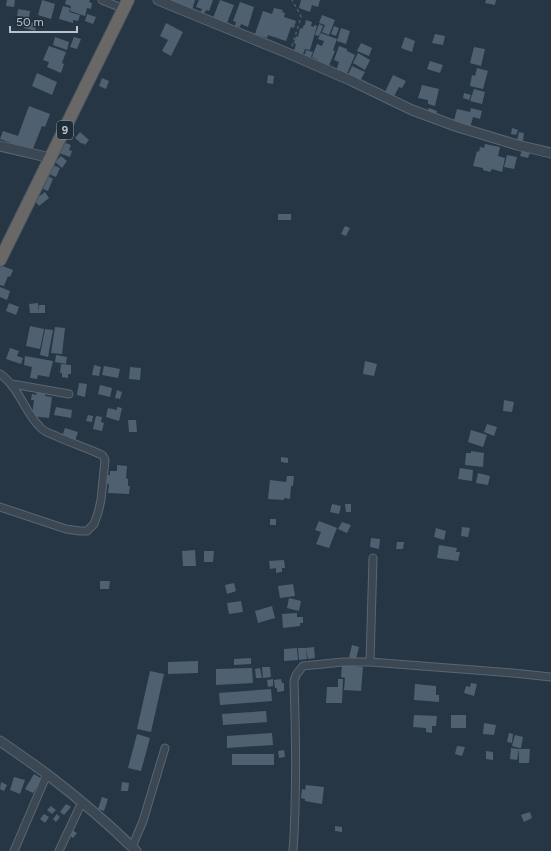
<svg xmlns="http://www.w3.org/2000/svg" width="551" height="851" font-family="Figtree,sans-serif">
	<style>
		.building { fill: #4f6170 }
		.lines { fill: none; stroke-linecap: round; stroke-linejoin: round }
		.minor-casing { stroke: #596671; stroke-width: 9 }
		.tertiary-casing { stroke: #596671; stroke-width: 11 }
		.trunk-casing { stroke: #45535e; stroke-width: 14 }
		.path { stroke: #476161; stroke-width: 1.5; stroke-dasharray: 3 3; stroke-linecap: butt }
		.minor { stroke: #3b4854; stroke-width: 7 }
		.tertiary { stroke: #3b4854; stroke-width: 9 }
		.trunk { stroke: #6a6866; stroke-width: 12 }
		.labels { text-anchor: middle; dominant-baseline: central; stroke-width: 3; stroke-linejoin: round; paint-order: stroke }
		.shield { fill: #1f2d39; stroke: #8a96a1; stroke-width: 1 }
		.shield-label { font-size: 11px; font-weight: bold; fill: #b8c3cd }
	</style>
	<rect width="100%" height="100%" fill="#263645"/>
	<path class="building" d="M 7,0 L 15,0 L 14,7 L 6,6 Z
		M 42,0 L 55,4 L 51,19 L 38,15 Z
		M 66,0 L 90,0 L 89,2 L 92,3 L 91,9 L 87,8 L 85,16 L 70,11 L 71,6 L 65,4 Z
		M 173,0 L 195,0 L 192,10 L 172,3 Z
		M 199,0 L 213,0 L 209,11 L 206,10 L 204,14 L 200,13 L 202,9 L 196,7 Z
		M 220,0 L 234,5 L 227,23 L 213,18 Z
		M 301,0 L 320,0 L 318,7 L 312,5 L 310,12 L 299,8 Z
		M 486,0 L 496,0 L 495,5 L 485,3 Z
		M 240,2 L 254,7 L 248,27 L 241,24 L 240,27 L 235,26 L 236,22 L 233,21 Z
		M 63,6 L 70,8 L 69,12 L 80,15 L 78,21 L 73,20 L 73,23 L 59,19 Z
		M 274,8 L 283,10 L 282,12 L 285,13 L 284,17 L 296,21 L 294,28 L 291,27 L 286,41 L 268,35 L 267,38 L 255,34 L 263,11 L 272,14 Z
		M 18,9 L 30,11 L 29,18 L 17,16 Z
		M 87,14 L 96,17 L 93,24 L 85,21 Z
		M 322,15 L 335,20 L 329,35 L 322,32 L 325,25 L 319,23 Z
		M 306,20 L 312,22 L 311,26 L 314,27 L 314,25 L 317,26 L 310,50 L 305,49 L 303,54 L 294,51 L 296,44 L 294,43 L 296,36 L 298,37 L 300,28 L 302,29 L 304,25 L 305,25 Z
		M 26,21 L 37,23 L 35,31 L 24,28 Z
		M 166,23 L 183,32 L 171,56 L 162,51 L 168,40 L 160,36 Z
		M 319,24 L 323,26 L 319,36 L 315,35 Z
		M 334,26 L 339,28 L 336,36 L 331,34 Z
		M 341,28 L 350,31 L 346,44 L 337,41 Z
		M 321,33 L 337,39 L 333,50 L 335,51 L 328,68 L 317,64 L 318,60 L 312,57 L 317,44 L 322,46 L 324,41 L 318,39 Z
		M 435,34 L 445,36 L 443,45 L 432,43 Z
		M 55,37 L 69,42 L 67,50 L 53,45 Z
		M 74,37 L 81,39 L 77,49 L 70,47 Z
		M 405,37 L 415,41 L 412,52 L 401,48 Z
		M 361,43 L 372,48 L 369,56 L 357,51 Z
		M 49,46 L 66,52 L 62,63 L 64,64 L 61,73 L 47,67 L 49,62 L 43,60 Z
		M 339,46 L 347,49 L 347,51 L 355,55 L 346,76 L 336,71 L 339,62 L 334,60 Z
		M 474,47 L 485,49 L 481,66 L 470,63 Z
		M 306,50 L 313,52 L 310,59 L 304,57 Z
		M 358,53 L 370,60 L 365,70 L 353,63 Z
		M 430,61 L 443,65 L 440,73 L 427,69 Z
		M 352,66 L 365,72 L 360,81 L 348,75 Z
		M 477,68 L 488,71 L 483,89 L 470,86 L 472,75 L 475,76 Z
		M 37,73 L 57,82 L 52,95 L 32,86 Z
		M 268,75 L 274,76 L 273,84 L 267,83 Z
		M 393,75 L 406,81 L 402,88 L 399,87 L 394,96 L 385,92 Z
		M 102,78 L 109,81 L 106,89 L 99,86 Z
		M 422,85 L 439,89 L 435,106 L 428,104 L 428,100 L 418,98 Z
		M 474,89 L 485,92 L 482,104 L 470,101 Z
		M 464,93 L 471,95 L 469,100 L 463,98 Z
		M 29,106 L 50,114 L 45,127 L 42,126 L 32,151 L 0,139 L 3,131 L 18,136 Z
		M 429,108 L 437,111 L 435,118 L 426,115 Z
		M 471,108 L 482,111 L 480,119 L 473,117 L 470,128 L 453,124 L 457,109 L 470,112 Z
		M 512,128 L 518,130 L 516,135 L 511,134 Z
		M 69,132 L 74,134 L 72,140 L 66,138 Z
		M 80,132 L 89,140 L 85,145 L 83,143 L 82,144 L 75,138 Z
		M 519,132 L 524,133 L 523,141 L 517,140 Z
		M 63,142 L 71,145 L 69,150 L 72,151 L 70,157 L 59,153 Z
		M 485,144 L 500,147 L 498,156 L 505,158 L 502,172 L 492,169 L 490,172 L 483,170 L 483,168 L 473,166 L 477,151 L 479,152 L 480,147 L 484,148 Z
		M 522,150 L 530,152 L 528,158 L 520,156 Z
		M 507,155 L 517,157 L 514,169 L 504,167 Z
		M 61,156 L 67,161 L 62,168 L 55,162 Z
		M 53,165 L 60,168 L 56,177 L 49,174 Z
		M 48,176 L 53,179 L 48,191 L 43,189 Z
		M 45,192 L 49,198 L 39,206 L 34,200 Z
		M 278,214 L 291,214 L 291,220 L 278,220 Z
		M 345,226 L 350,228 L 346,236 L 341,234 Z
		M 0,265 L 13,270 L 10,277 L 8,276 L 4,286 L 0,285 Z
		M 0,287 L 10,291 L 7,300 L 0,297 Z
		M 9,303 L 19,307 L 16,315 L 6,311 Z
		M 38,303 L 39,313 L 30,313 L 29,304 Z
		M 39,305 L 45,305 L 45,313 L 39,313 Z
		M 30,326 L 44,329 L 40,349 L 26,346 Z
		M 55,327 L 65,328 L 62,354 L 51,353 Z
		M 45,329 L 53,330 L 48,357 L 40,355 Z
		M 10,348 L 19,351 L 17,356 L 23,358 L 21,364 L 6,359 Z
		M 56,355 L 67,357 L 66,364 L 55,362 Z
		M 25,356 L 53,361 L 49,377 L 38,375 L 37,379 L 30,378 L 32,367 L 24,365 Z
		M 365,361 L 377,364 L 374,376 L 363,374 Z
		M 61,364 L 71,365 L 71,374 L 68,374 L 68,378 L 62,377 L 62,373 L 60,373 Z
		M 94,365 L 101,367 L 99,376 L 92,375 Z
		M 104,366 L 120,369 L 118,378 L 102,375 Z
		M 130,367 L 141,368 L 140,380 L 129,379 Z
		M 79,383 L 87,384 L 85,397 L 77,395 Z
		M 100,385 L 112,388 L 110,397 L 98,394 Z
		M 117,390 L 122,392 L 120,399 L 115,398 Z
		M 37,392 L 45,393 L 45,396 L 52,397 L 49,418 L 32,416 L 34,400 L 31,400 L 32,394 L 36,395 Z
		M 504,400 L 514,402 L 512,412 L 503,411 Z
		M 56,407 L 72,410 L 71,418 L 54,415 Z
		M 117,407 L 122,408 L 119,421 L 106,417 L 108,408 L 117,410 Z
		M 88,415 L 93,416 L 92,422 L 86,421 Z
		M 96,416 L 102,417 L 101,422 L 104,423 L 102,431 L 93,429 Z
		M 128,420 L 136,420 L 137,432 L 129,432 Z
		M 487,424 L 497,427 L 494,436 L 484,432 Z
		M 65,428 L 78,432 L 75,441 L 62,437 Z
		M 471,430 L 487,435 L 483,447 L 468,442 Z
		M 471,451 L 484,453 L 483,467 L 465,465 L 466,453 L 471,453 Z
		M 281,457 L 288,458 L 288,463 L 281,462 Z
		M 117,465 L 127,466 L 126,478 L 128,479 L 128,486 L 130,486 L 129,494 L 108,493 L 109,484 L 104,483 L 104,475 L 110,475 L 110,471 L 117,471 Z
		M 460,468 L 473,470 L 472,481 L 458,479 Z
		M 478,473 L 490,476 L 488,485 L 476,483 Z
		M 287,476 L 294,476 L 293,486 L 291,486 L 290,499 L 284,498 L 284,500 L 268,499 L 270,480 L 286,482 L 286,483 Z
		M 332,504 L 341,506 L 339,514 L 330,512 Z
		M 345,504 L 351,504 L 351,512 L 346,512 Z
		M 270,519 L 276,519 L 276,525 L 270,525 Z
		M 319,521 L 337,528 L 329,548 L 316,544 L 321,532 L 315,530 Z
		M 342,522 L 351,525 L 347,533 L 338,529 Z
		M 462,527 L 470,528 L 468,537 L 461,536 Z
		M 436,528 L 446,531 L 444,540 L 434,537 Z
		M 371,538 L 380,539 L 379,549 L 370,547 Z
		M 397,542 L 404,542 L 403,549 L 396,549 Z
		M 439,545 L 457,548 L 456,552 L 460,552 L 458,561 L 437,558 Z
		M 195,550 L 196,566 L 183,566 L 182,551 Z
		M 204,551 L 214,551 L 213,562 L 204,562 Z
		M 284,560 L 285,568 L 282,568 L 282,572 L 276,573 L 276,568 L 270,569 L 269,561 Z
		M 100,581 L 110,581 L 109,589 L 100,589 Z
		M 234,583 L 236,591 L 227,594 L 225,585 Z
		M 293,584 L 295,596 L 280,598 L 278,586 Z
		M 289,598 L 301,601 L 299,611 L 287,608 Z
		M 241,601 L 243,612 L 229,614 L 227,603 Z
		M 272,606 L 275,618 L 258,623 L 255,611 Z
		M 297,613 L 297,617 L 303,617 L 303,623 L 300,623 L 300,626 L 283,628 L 282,614 Z
		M 352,645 L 359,647 L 356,659 L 349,657 Z
		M 314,647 L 315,658 L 308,659 L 306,648 Z
		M 297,648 L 298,660 L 284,661 L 284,649 Z
		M 298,648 L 306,648 L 307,659 L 299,660 Z
		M 251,658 L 251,664 L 234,665 L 234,659 Z
		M 198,661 L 198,673 L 168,674 L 168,662 Z
		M 342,665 L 363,667 L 361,691 L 344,690 L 345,678 L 341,677 Z
		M 262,667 L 270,667 L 271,677 L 263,678 Z
		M 252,668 L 253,683 L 216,685 L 216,669 Z
		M 260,668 L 262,678 L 256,678 L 255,669 Z
		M 150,671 L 164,674 L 151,732 L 137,729 Z
		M 273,679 L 273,686 L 268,687 L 267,680 Z
		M 281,679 L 282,683 L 284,683 L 284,691 L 277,692 L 277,688 L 275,688 L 274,680 Z
		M 338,679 L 343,679 L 342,703 L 326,703 L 327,687 L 338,687 Z
		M 471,683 L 477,684 L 474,696 L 464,693 L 466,686 L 470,687 Z
		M 415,684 L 436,686 L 436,695 L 439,695 L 439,702 L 414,700 Z
		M 271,689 L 272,701 L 220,705 L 219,693 Z
		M 266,711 L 267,722 L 223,725 L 222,714 Z
		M 414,715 L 437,716 L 436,726 L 432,726 L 432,733 L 426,732 L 426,728 L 413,727 Z
		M 451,715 L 466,715 L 466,728 L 451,728 Z
		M 484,723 L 496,725 L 494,735 L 483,734 Z
		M 272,733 L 273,745 L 227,748 L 227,736 Z
		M 509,733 L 513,734 L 512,743 L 507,742 Z
		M 137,734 L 150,738 L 141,771 L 128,768 Z
		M 515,735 L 523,737 L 521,748 L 519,748 L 519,745 L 519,748 L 512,746 Z
		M 457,746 L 465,747 L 462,756 L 455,754 Z
		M 511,748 L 519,749 L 517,760 L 510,759 Z
		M 519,749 L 530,749 L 529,763 L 519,763 Z
		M 284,750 L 285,757 L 279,758 L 278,751 Z
		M 486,751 L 493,752 L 493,760 L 486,759 Z
		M 232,754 L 274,754 L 274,765 L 232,765 Z
		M 34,774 L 42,779 L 33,793 L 25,789 Z
		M 14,777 L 25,780 L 20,794 L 10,790 Z
		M 1,782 L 7,785 L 4,791 L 0,789 Z
		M 122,782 L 129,783 L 128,791 L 121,791 Z
		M 306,785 L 324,787 L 322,804 L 305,801 L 305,799 L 301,798 L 302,789 L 305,790 Z
		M 102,797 L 108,799 L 104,811 L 98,809 Z
		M 66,804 L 71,807 L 64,815 L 60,812 Z
		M 51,806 L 56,810 L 52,814 L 47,810 Z
		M 530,812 L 532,818 L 524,822 L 521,815 Z
		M 44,814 L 49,817 L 45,823 L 40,819 Z
		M 57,814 L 60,817 L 56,822 L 53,819 Z
		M 335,826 L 342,827 L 342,832 L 335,831 Z
		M 72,830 L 77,833 L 73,838 L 69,835 Z"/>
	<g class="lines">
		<defs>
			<path id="minor" d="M 102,0 L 124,9
				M 0,374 C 19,387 24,411 40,427 C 44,432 51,434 56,436 C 71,443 87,448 102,455 L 103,456 L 105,460 L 101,500 L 98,513 L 94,524 L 87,531 L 80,531 L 66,529 L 0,507
				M 12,384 L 69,394
				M 370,662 L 373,558
				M 132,847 L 143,821 L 165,748
				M 14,851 L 47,774
				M 59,851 L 82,802
				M 293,851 C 297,794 296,738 294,681 L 296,675 L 303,666 L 343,662 L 370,662 L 513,673 L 551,677"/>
			<path id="tertiary" d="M 158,0 L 290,54 L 352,81 L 412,110 L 458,127 L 517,145 L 551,153
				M 0,146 L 51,158
				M 0,741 C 16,752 32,763 48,775 C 78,798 109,824 136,851"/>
			<path id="trunk" d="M 0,260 L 128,0"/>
		</defs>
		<use href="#minor" class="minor-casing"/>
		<use href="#tertiary" class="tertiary-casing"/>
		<use href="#trunk" class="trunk-casing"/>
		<path class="path" d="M 292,46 L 301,17 L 300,14 L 292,0"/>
		<use href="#minor" class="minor"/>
		<use href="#tertiary" class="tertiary"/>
		<use href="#trunk" class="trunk"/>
	</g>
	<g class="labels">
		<rect class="shield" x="57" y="121" width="16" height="18" rx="3"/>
		<g class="shield-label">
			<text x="65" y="130">9</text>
		</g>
	</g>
	<path d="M10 26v6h67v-6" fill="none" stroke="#b8c3cd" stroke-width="2"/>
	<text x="16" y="26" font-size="12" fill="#b8c3cd" stroke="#1f2d39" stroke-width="3" paint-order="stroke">50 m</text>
</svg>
